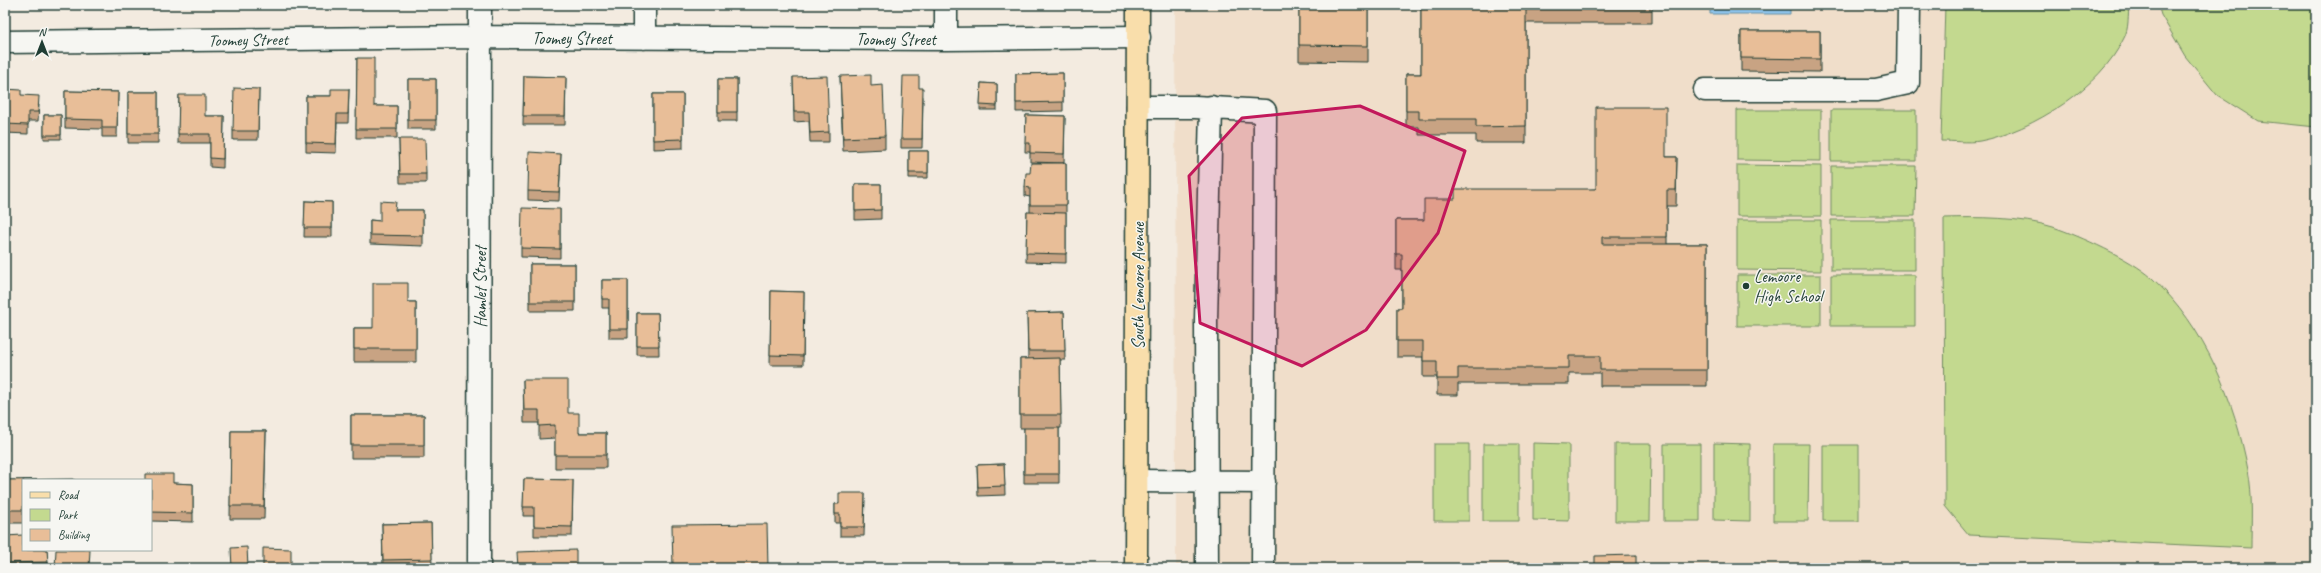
<svg xmlns="http://www.w3.org/2000/svg" width="2321" height="573" font-family="Caveat,sans-serif">
	<style>
		.built { fill: #f0deca }
		.green { fill: #c3d98f; stroke: #718b62 }
		.water { fill: #90c6ee; stroke: #638fa4 }
		.lines { fill: none; stroke-linecap: round; stroke-linejoin: round }
		.minor-casing { stroke: #1f3d34; stroke-width: 25 }
		.major-casing { stroke: #1f3d34; stroke-width: 25 }
		.minor { stroke: #f6f6f2; stroke-width: 22 }
		.major { stroke: #f9deab; stroke-width: 22 }
		.wall { fill: #c8a383; stroke: #1f3d34 }
		.building { fill: #e8be98; stroke: #1f3d34 }
		.marked { fill: #c2185b; fill-opacity: 0.2; stroke: #c2185b; stroke-width: 3; stroke-linejoin: round }
		.poi-dot { fill: #1f3d34; stroke: #f6f6f2; stroke-width: 1.5 }
		.labels { text-anchor: middle; dominant-baseline: central; stroke-width: 3; stroke-linejoin: round; paint-order: stroke }
		.street-label { font-size: 17px; fill: #1f3d34; stroke: #f6f6f2 }
		.poi-label { font-size: 17px; fill: #1f3d34; stroke: #f6f6f2; text-anchor: start }
	</style>
	<rect width="100%" height="100%" fill="#f3ebe0"/>
	<filter id="ink" filterUnits="userSpaceOnUse"><feTurbulence type="fractalNoise" baseFrequency=".025" numOctaves="2"/><feDisplacementMap in="SourceGraphic" scale="8" xChannelSelector="R" yChannelSelector="G"/><feConvolveMatrix kernelMatrix="1 2 1 2 8 2 1 2 1" color-interpolation-filters="sRGB"/></filter>
	<g filter="url(#ink)">
		<path class="built" d="M 1175,5 L 2316,5 L 2316,568 L 1176,568 Z"/>
		<path class="green" d="M 1945,5 L 2129,5 C 2128,15 2129,29 2124,38 C 2101,87 2033,131 1980,141 C 1968,143 1953,141 1941,141 Z
			M 2158,5 L 2316,5 L 2316,127 L 2258,121 L 2217,95 L 2185,56 L 2161,15 Z
			M 1737,110 L 1821,110 L 1821,161 L 1737,160 Z
			M 1831,110 L 1916,110 L 1916,161 L 1831,161 Z
			M 1737,165 L 1821,166 L 1821,216 L 1737,216 Z
			M 1831,166 L 1916,166 L 1915,216 L 1831,216 Z
			M 1944,218 C 1977,217 2022,217 2053,227 C 2080,236 2131,259 2152,278 C 2205,326 2235,401 2248,470 C 2253,495 2251,523 2251,548 L 1969,535 L 1945,506 Z
			M 1737,220 L 1821,220 L 1821,271 L 1737,270 Z
			M 1831,220 L 1915,220 L 1915,270 L 1831,270 Z
			M 1737,275 L 1821,275 L 1821,326 L 1737,326 Z
			M 1831,275 L 1915,275 L 1915,326 L 1831,326 Z
			M 1533,443 L 1569,444 L 1569,521 L 1533,520 Z
			M 1714,443 L 1750,444 L 1750,521 L 1714,520 Z
			M 1434,444 L 1469,444 L 1469,521 L 1434,521 Z
			M 1483,444 L 1519,444 L 1519,521 L 1483,521 Z
			M 1615,444 L 1651,444 L 1650,521 L 1615,521 Z
			M 1664,444 L 1700,444 L 1700,521 L 1664,521 Z
			M 1773,444 L 1809,444 L 1808,521 L 1773,521 Z
			M 1823,445 L 1859,445 L 1859,521 L 1823,521 Z"/>
		<path class="water" d="M 1710,5 L 1790,5 L 1790,14 L 1710,14 Z"/>
		<g class="lines">
			<defs>
				<path id="minor" d="M 644,5 L 644,38
					M 946,39 L 946,5
					M 5,42 L 480,37 L 946,39 L 1139,37
					M 1705,90 L 1876,90 L 1908,83 L 1909,5
					M 1138,107 L 1195,107 L 1265,111 L 1263,568
					M 1137,481 L 1264,482
					M 479,568 L 480,5
					M 1207,568 L 1206,321 L 1211,107"/>
				<path id="major" d="M 1136,568 L 1138,5"/>
			</defs>
			<use href="#minor" class="minor-casing"/>
			<use href="#major" class="major-casing"/>
			<use href="#minor" class="minor"/>
			<use href="#major" class="major"/>
		</g>
		<path class="wall" d="M 1299,5 L 1368,5 L 1368,62 L 1299,61 Z
			M 1421,5 L 1652,5 L 1652,23 L 1526,23 L 1526,143 L 1476,143 L 1476,135 L 1419,135 L 1419,127 L 1406,127 L 1406,74 L 1421,74 Z
			M 1741,31 L 1820,31 L 1820,72 L 1741,71 Z
			M 357,58 L 374,106 L 397,106 L 397,138 L 356,138 Z
			M 1063,73 L 1063,111 L 1016,112 L 1016,74 Z
			M 524,76 L 566,77 L 565,125 L 523,125 Z
			M 840,76 L 871,86 L 885,136 L 885,149 L 843,151 Z
			M 793,77 L 829,132 L 829,142 L 810,142 L 809,121 L 794,122 Z
			M 408,79 L 436,79 L 436,129 L 408,129 Z
			M 718,79 L 737,79 L 737,121 L 718,121 Z
			M 981,83 L 997,84 L 997,110 L 980,110 Z
			M 919,88 L 923,97 L 922,148 L 901,148 L 901,139 Z
			M 5,89 L 21,95 L 39,105 L 38,121 L 28,121 L 28,134 L 5,133 Z
			M 259,89 L 258,140 L 233,140 L 233,131 Z
			M 349,89 L 348,123 L 337,123 L 336,153 L 306,152 L 306,96 L 331,96 Z
			M 65,91 L 118,92 L 117,137 L 102,137 L 102,129 L 65,128 Z
			M 128,92 L 158,92 L 158,143 L 128,143 Z
			M 653,94 L 683,94 L 683,148 L 653,149 Z
			M 179,95 L 205,116 L 224,116 L 223,168 L 210,167 L 210,143 L 178,143 Z
			M 44,115 L 61,115 L 61,139 L 44,139 Z
			M 1026,115 L 1065,116 L 1064,163 L 1030,162 L 1030,152 L 1025,152 Z
			M 399,139 L 426,174 L 426,183 L 400,183 Z
			M 909,151 L 928,151 L 928,178 L 909,178 Z
			M 561,154 L 559,201 L 528,200 L 528,191 Z
			M 1666,157 L 1677,157 L 1676,206 L 1667,206 L 1667,244 L 1707,244 L 1707,386 L 1600,386 L 1600,373 L 1569,373 L 1569,384 L 1458,384 L 1458,395 L 1437,395 L 1437,377 L 1423,377 L 1423,357 L 1397,357 L 1397,308 L 1402,308 L 1402,270 L 1396,270 L 1396,220 L 1424,220 L 1455,199 L 1596,189 Z
			M 1066,163 L 1066,263 L 1026,262 L 1027,212 L 1030,213 L 1030,197 L 1025,196 L 1025,187 L 1030,173 Z
			M 855,184 L 881,184 L 881,219 L 855,220 Z
			M 305,201 L 332,202 L 332,237 L 304,237 Z
			M 560,209 L 560,258 L 521,257 L 521,248 Z
			M 396,210 L 423,210 L 423,246 L 370,244 L 370,220 L 380,221 Z
			M 530,264 L 575,264 L 575,311 L 530,311 Z
			M 602,280 L 628,280 L 628,338 L 609,338 L 609,308 L 602,308 Z
			M 771,291 L 804,292 L 803,365 L 770,365 Z
			M 408,302 L 416,302 L 416,362 L 354,362 L 354,328 L 373,328 Z
			M 1064,312 L 1065,360 L 1060,360 L 1061,428 L 1059,428 L 1059,483 L 1024,483 L 1024,428 L 1020,428 L 1020,359 L 1028,359 L 1027,313 Z
			M 637,313 L 658,313 L 659,355 L 637,355 Z
			M 523,380 L 568,413 L 579,433 L 606,433 L 606,468 L 555,468 L 555,438 L 539,439 L 539,423 L 524,423 Z
			M 351,415 L 424,415 L 424,458 L 351,458 Z
			M 231,431 L 266,431 L 264,519 L 230,519 Z
			M 1004,464 L 1005,495 L 978,496 L 977,465 Z
			M 524,479 L 573,480 L 572,536 L 534,536 L 534,516 L 523,516 Z
			M 5,480 L 23,480 L 23,523 L 5,523 Z
			M 151,480 L 173,483 L 193,484 L 193,522 L 151,521 Z
			M 865,493 L 864,536 L 840,536 L 840,523 L 835,523 L 835,504 L 839,504 Z
			M 431,523 L 432,568 L 441,568 L 383,568 L 382,524 Z
			M 5,536 L 47,550 L 48,568 L 5,568 Z"/>
		<path class="building" d="M 1299,5 L 1368,5 L 1368,46 L 1299,45 Z
			M 1421,5 L 1652,5 L 1652,7 L 1526,7 L 1526,126 L 1476,127 L 1476,119 L 1419,119 L 1419,111 L 1406,111 L 1406,74 L 1421,74 Z
			M 1741,31 L 1820,31 L 1820,59 L 1741,58 Z
			M 357,58 L 374,58 L 374,106 L 397,106 L 397,129 L 356,129 Z
			M 1063,73 L 1063,102 L 1016,103 L 1016,74 Z
			M 871,75 L 871,86 L 883,85 L 885,136 L 843,138 L 840,76 Z
			M 524,76 L 566,77 L 565,116 L 523,116 Z
			M 827,76 L 829,132 L 810,133 L 809,112 L 794,112 L 793,77 Z
			M 903,76 L 919,76 L 919,88 L 923,88 L 922,139 L 901,139 Z
			M 408,79 L 436,79 L 436,120 L 408,120 Z
			M 718,79 L 737,79 L 737,112 L 718,112 Z
			M 981,83 L 997,84 L 997,106 L 980,105 Z
			M 234,88 L 259,89 L 258,131 L 233,131 Z
			M 5,89 L 21,90 L 21,95 L 39,96 L 38,112 L 28,112 L 28,125 L 5,124 Z
			M 331,89 L 349,89 L 348,114 L 337,114 L 336,144 L 306,143 L 306,96 L 331,96 Z
			M 65,91 L 118,92 L 117,128 L 102,128 L 102,120 L 65,119 Z
			M 128,92 L 158,92 L 158,134 L 128,134 Z
			M 653,94 L 683,94 L 683,139 L 653,140 Z
			M 179,95 L 205,95 L 205,116 L 224,116 L 223,159 L 210,158 L 210,134 L 178,134 Z
			M 1596,107 L 1666,107 L 1666,157 L 1677,157 L 1676,190 L 1667,190 L 1667,237 L 1602,237 L 1602,244 L 1707,244 L 1707,370 L 1600,370 L 1600,356 L 1569,356 L 1569,368 L 1458,368 L 1458,379 L 1437,379 L 1437,361 L 1423,361 L 1423,341 L 1397,341 L 1397,308 L 1402,308 L 1402,254 L 1396,254 L 1396,220 L 1424,220 L 1424,199 L 1455,199 L 1455,189 L 1596,189 Z
			M 44,115 L 61,115 L 61,135 L 44,135 Z
			M 1026,115 L 1065,116 L 1064,154 L 1030,153 L 1030,143 L 1025,143 Z
			M 399,139 L 425,139 L 426,174 L 400,174 Z
			M 909,151 L 928,151 L 928,173 L 909,173 Z
			M 529,152 L 561,154 L 559,192 L 528,191 Z
			M 1031,163 L 1066,163 L 1066,205 L 1030,205 L 1030,188 L 1025,187 L 1026,173 L 1030,173 Z
			M 855,184 L 881,184 L 881,210 L 855,211 Z
			M 305,201 L 332,202 L 332,228 L 304,228 Z
			M 380,201 L 396,202 L 395,210 L 423,210 L 423,236 L 370,235 L 370,220 L 380,221 Z
			M 522,208 L 560,209 L 560,249 L 521,248 Z
			M 1027,212 L 1066,213 L 1066,254 L 1026,253 Z
			M 530,264 L 575,264 L 575,302 L 530,302 Z
			M 602,280 L 628,280 L 628,329 L 609,329 L 609,299 L 602,299 Z
			M 373,283 L 408,283 L 408,302 L 416,302 L 416,349 L 354,349 L 354,328 L 373,328 Z
			M 771,291 L 804,292 L 803,356 L 770,355 Z
			M 1064,312 L 1065,351 L 1028,351 L 1027,313 Z
			M 637,313 L 658,313 L 659,346 L 637,346 Z
			M 1060,358 L 1061,415 L 1020,415 L 1020,359 Z
			M 523,380 L 568,380 L 568,413 L 579,413 L 579,433 L 606,433 L 606,455 L 555,455 L 555,425 L 539,426 L 539,410 L 524,410 Z
			M 351,415 L 424,415 L 424,445 L 351,445 Z
			M 1024,428 L 1059,428 L 1059,474 L 1024,474 Z
			M 231,431 L 266,431 L 264,506 L 230,506 Z
			M 1004,464 L 1005,486 L 978,487 L 977,465 Z
			M 145,474 L 173,474 L 173,483 L 193,484 L 193,513 L 151,512 L 151,480 L 145,480 Z
			M 74,479 L 74,480 L 23,480 L 23,510 L 5,510 L 5,480 Z
			M 524,479 L 573,480 L 572,527 L 534,526 L 534,507 L 523,507 Z
			M 839,493 L 865,493 L 864,527 L 840,527 L 840,514 L 835,514 L 835,504 L 839,504 Z
			M 431,523 L 432,559 L 383,560 L 382,524 Z
			M 767,524 L 768,568 L 673,568 L 672,525 Z
			M 23,535 L 23,550 L 47,550 L 48,562 L 5,563 L 5,536 Z
			M 247,547 L 248,568 L 232,568 L 231,548 Z
			M 263,548 L 291,549 L 291,568 L 263,568 Z
			M 56,550 L 90,550 L 89,568 L 55,568 Z
			M 576,550 L 576,568 L 518,568 L 517,552 Z
			M 1636,555 L 1636,568 L 1595,568 L 1595,556 Z
			M 390,567 L 441,568 L 390,568 Z"/>
	</g>
	<path class="marked" d="M 1360,106 L 1465,151 L 1438,233 L 1366,330 L 1302,366 L 1200,323 L 1189,176 L 1242,118 Z"/>
	<circle class="poi-dot" cx="1746" cy="286" r="4"/>
	<g class="labels">
		<g class="street-label">
			<text x="572" y="38">Toomey Street</text>
			<text x="896" y="39">Toomey Street</text>
			<text transform="translate(248 40) rotate(-1)">Toomey Street</text>
			<text transform="translate(1138 286) rotate(-90)">South Lemoore Avenue</text>
			<text transform="translate(480 287) rotate(-90)">Hamlet Street</text>
		</g>
		<g class="poi-label">
			<text x="1754" y="276">Lemoore<tspan x="1754" dy="20">High School</tspan></text>
		</g>
	</g>
	<rect width="2321" height="573" fill="none" stroke="#f6f6f2" stroke-width="20"/>
	<rect x="10" y="10" width="2301" height="553" fill="none" stroke="#1f3d34" stroke-width="1.5" filter="url(#ink)"/>
	<rect x="22" y="479" width="130" height="72" fill="#f6f6f2" stroke="#a0aca6"/>
	<rect x="30" y="492" width="20" height="6" fill="#f9deab" stroke="#a0aca6"/>
	<text x="58" y="499" font-size="12" fill="#1f3d34">Road</text>
	<rect x="30" y="509" width="20" height="12" fill="#c3d98f" stroke="#a0aca6"/>
	<text x="58" y="519" font-size="12" fill="#1f3d34">Park</text>
	<rect x="30" y="529" width="20" height="12" fill="#e8be98" stroke="#a0aca6"/>
	<text x="58" y="539" font-size="12" fill="#1f3d34">Building</text>
	<g transform="translate(42 42)" stroke="#f6f6f2" stroke-width="3" paint-order="stroke">
	<path d="M0-3L7 15L0 10L-7 15Z" fill="#1f3d34"/>
	<text y="-6" font-size="11" font-weight="bold" text-anchor="middle" fill="#1f3d34">N</text>
	</g>
</svg>
